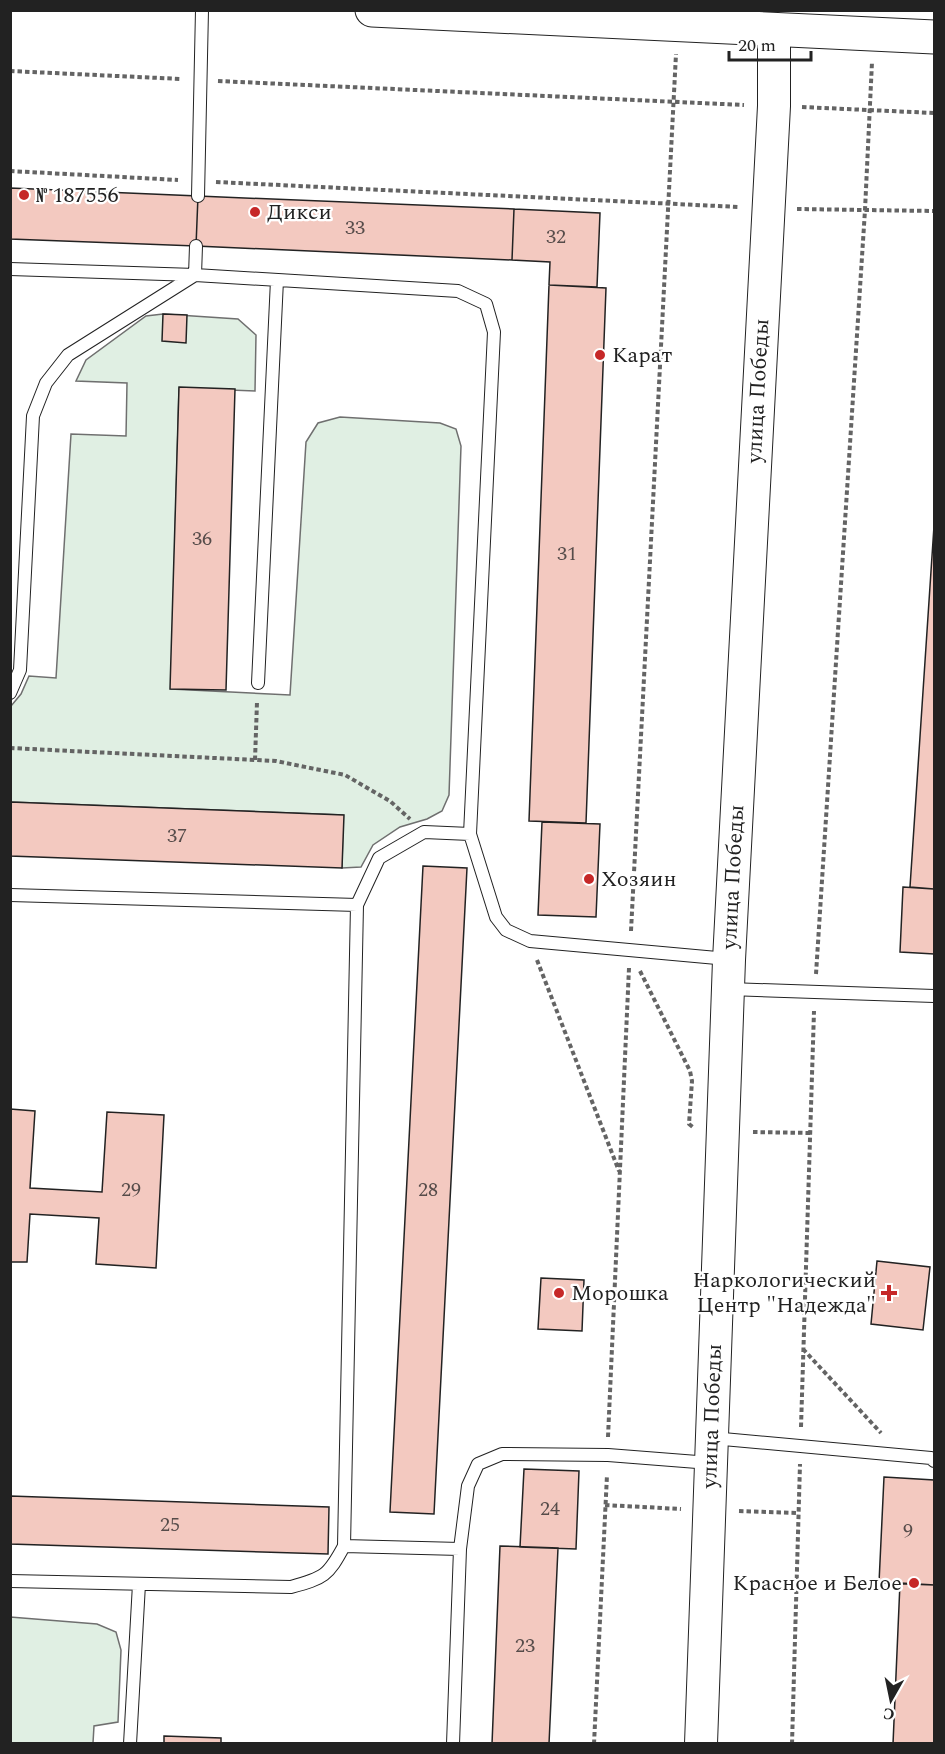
<svg xmlns="http://www.w3.org/2000/svg" width="945" height="1754" font-family="Spectral,serif">
	<style>
		.green { fill: #e0efe3; stroke: #6f6f6f; stroke-width: 1.5 }
		.building { fill: #f3c9c0; stroke: #222; stroke-width: 1.5 }
		.lines { fill: none; stroke-linecap: round; stroke-linejoin: round }
		.service-casing { stroke: #222; stroke-width: 14 }
		.tertiary-casing { stroke: #222; stroke-width: 34 }
		.primary-casing { stroke: #222; stroke-width: 35 }
		.path { stroke: #646464; stroke-width: 4; stroke-dasharray: 4.5 3; stroke-linecap: butt }
		.service { stroke: #fff; stroke-width: 12 }
		.tertiary { stroke: #fff; stroke-width: 32 }
		.primary { stroke: #fff; stroke-width: 33 }
		.poi-dot { fill: #c62828; stroke: #fff; stroke-width: 2 }
		.labels { text-anchor: middle; dominant-baseline: central; stroke-width: 4.5; stroke-linejoin: round; paint-order: stroke }
		.number-label { font-size: 20px; fill: #564c4a }
		.poi-label { font-size: 22px; fill: #222; stroke: #fff; text-anchor: start }
		.street-label { font-size: 22px; fill: #222; stroke: #fff }
	</style>
	<rect width="100%" height="100%" fill="#fff"/>
	<path class="green" d="M 163,314 L 238,319 L 256,335 L 255,391 L 179,388 L 171,689 L 290,695 L 306,442 L 318,423 L 340,417 L 440,423 L 456,429 L 461,446 L 449,795 L 442,811 L 427,819 L 400,827 L 373,845 L 361,867 L 342,868 L 343,815 L 11,802 L 11,706 L 21,694 L 29,676 L 56,678 L 71,434 L 126,436 L 127,383 L 76,381 L 86,360 L 146,316 Z
		M 10,1617 L 97,1624 L 116,1632 L 121,1650 L 118,1722 L 94,1726 L 93,1743 L 11,1743 Z"/>
	<path class="building" d="M 10,188 L 198,196 L 196,246 L 10,239 Z
		M 198,196 L 514,209 L 512,260 L 196,246 Z
		M 514,209 L 600,213 L 597,287 L 549,285 L 550,262 L 512,260 Z
		M 549,285 L 606,288 L 586,823 L 529,821 Z
		M 163,314 L 187,315 L 186,343 L 162,341 Z
		M 179,387 L 235,389 L 226,690 L 170,689 Z
		M 934,526 L 934,889 L 910,887 Z
		M 10,802 L 344,815 L 342,868 L 10,856 Z
		M 542,822 L 600,824 L 596,917 L 538,915 Z
		M 423,866 L 467,868 L 434,1514 L 390,1512 Z
		M 903,887 L 934,889 L 934,954 L 900,952 Z
		M 10,1109 L 35,1111 L 30,1188 L 102,1192 L 107,1112 L 164,1115 L 156,1268 L 96,1264 L 99,1218 L 30,1214 L 27,1262 L 10,1262 Z
		M 877,1261 L 930,1267 L 923,1330 L 871,1324 Z
		M 541,1278 L 584,1280 L 582,1331 L 538,1329 Z
		M 524,1469 L 579,1471 L 576,1549 L 520,1547 Z
		M 884,1477 L 934,1480 L 934,1585 L 879,1583 Z
		M 10,1496 L 329,1507 L 328,1554 L 10,1544 Z
		M 500,1546 L 558,1548 L 549,1744 L 492,1744 Z
		M 900,1583 L 934,1585 L 934,1744 L 893,1744 Z
		M 164,1736 L 221,1738 L 221,1744 L 164,1744 Z"/>
	<g class="lines">
		<defs>
			<path id="service" d="M 198,196 L 202,10
				M 10,269 L 195,275 L 458,291 L 486,304 L 494,332 L 470,834 L 496,917 L 506,930 L 530,941 L 728,959
				M 258,683 L 277,280
				M 10,693 L 20,670 L 33,416 L 46,383 L 68,355 L 195,275 L 196,246
				M 10,895 L 357,905 L 344,1546
				M 357,905 L 379,858 L 424,832 L 470,834
				M 729,989 L 934,996
				M 712,1438 L 931,1458 L 934,1461
				M 10,1581 L 291,1587 C 324,1578 328,1576 344,1546 L 460,1549 L 468,1486 L 478,1464 L 502,1454 L 608,1455 L 710,1463
				M 130,1744 L 139,1584
				M 453,1744 L 460,1549"/>
			<path id="tertiary" d="M 701,1744 L 729,960 L 774,106 L 774,29"/>
			<path id="primary" d="M 372,10 L 934,37"/>
		</defs>
		<use href="#service" class="service-casing"/>
		<use href="#tertiary" class="tertiary-casing"/>
		<use href="#primary" class="primary-casing"/>
		<path class="path" d="M 10,71 L 181,79
			M 218,81 L 744,105
			M 802,107 L 934,113
			M 10,171 L 178,180
			M 216,182 L 739,207
			M 797,209 L 934,211
			M 10,748 L 276,761 L 345,775 L 390,801 L 410,819
			M 255,760 L 257,702
			M 631,931 L 676,54
			M 537,960 L 619,1171
			M 640,971 L 690,1071 L 692,1081 L 689,1124 L 694,1128
			M 816,974 L 865,210 L 872,62
			M 753,1132 L 811,1133
			M 803,1349 L 881,1433
			M 801,1427 L 814,1011
			M 608,1437 L 629,968
			M 605,1505 L 681,1509
			M 739,1511 L 798,1513
			M 594,1744 L 607,1475
			M 792,1744 L 800,1464"/>
		<use href="#service" class="service"/>
		<use href="#tertiary" class="tertiary"/>
		<use href="#primary" class="primary"/>
	</g>
	<g class="poi-dot">
		<circle cx="24" cy="195" r="6"/>
		<circle cx="255" cy="212" r="6"/>
		<circle cx="600" cy="355" r="6"/>
		<circle cx="589" cy="879" r="6"/>
		<circle cx="559" cy="1293" r="6"/>
		<path d="M886 1284h6v6h6v6h-6v6h-6v-6h-6v-6h6z"/>
		<circle cx="914" cy="1583" r="6"/>
	</g>
	<g class="labels">
		<g class="number-label">
			<text x="355" y="228">33</text>
			<text x="556" y="237">32</text>
			<text x="202" y="539">36</text>
			<text x="567" y="554">31</text>
			<text x="177" y="836">37</text>
			<text x="131" y="1190">29</text>
			<text x="428" y="1190">28</text>
			<text x="550" y="1509">24</text>
			<text x="170" y="1525">25</text>
			<text x="908" y="1531">9</text>
			<text x="525" y="1646">23</text>
		</g>
		<g class="poi-label">
			<text x="36" y="195">№ 187556</text>
			<text x="267" y="212">Дикси</text>
			<text x="612" y="355">Карат</text>
			<text x="601" y="879">Хозяин</text>
			<text x="876" y="1280" text-anchor="end">Наркологический<tspan x="876" dy="25">Центр "Надежда"</tspan></text>
			<text x="571" y="1293">Морошка</text>
			<text x="902" y="1583" text-anchor="end">Красное и Белое</text>
		</g>
		<g class="street-label">
			<text transform="translate(758 391) rotate(-87)">улица Победы</text>
			<text transform="translate(733 877) rotate(-87)">улица Победы</text>
			<text transform="translate(712 1416) rotate(-88)">улица Победы</text>
		</g>
	</g>
	<rect width="945" height="1754" fill="none" stroke="#222222" stroke-width="24"/>
	<g transform="translate(891 1700) rotate(189)" stroke="#ffffff" stroke-width="4.5" paint-order="stroke">
	<path d="M0-4.5L10 22L0 15L-10 22Z" fill="#222222"/>
	<text y="-9" font-size="16" font-weight="bold" text-anchor="middle" fill="#222222">С</text>
	</g>
	<path d="M729 51v9h82v-9" fill="none" stroke="#222222" stroke-width="3"/>
	<text x="738" y="51" font-size="18" fill="#222222" stroke="#ffffff" stroke-width="4.5" paint-order="stroke">20 m</text>
</svg>
